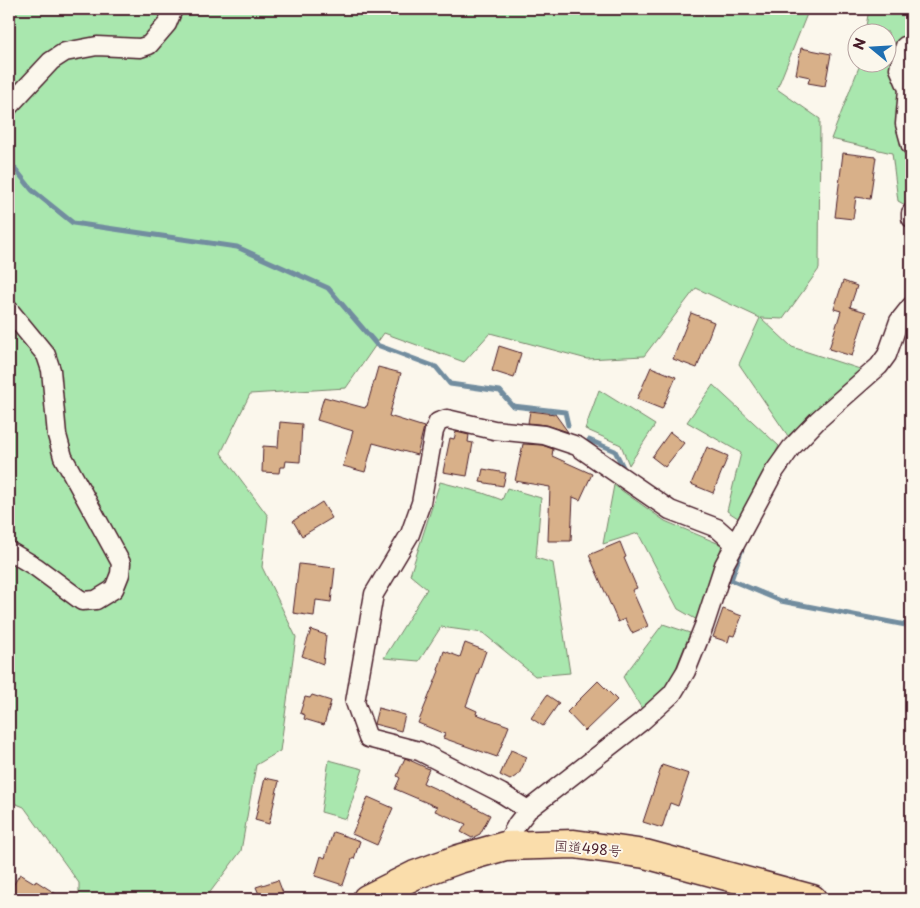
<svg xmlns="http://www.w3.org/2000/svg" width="920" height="908" font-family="'Playpen Sans','Klee One',sans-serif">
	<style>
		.green { fill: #a9e7ae; stroke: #7a836c }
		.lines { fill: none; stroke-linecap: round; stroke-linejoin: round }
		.stream { stroke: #728d9f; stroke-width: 5 }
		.building { fill: #d8b089; stroke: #4a1f2b }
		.minor-casing { stroke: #4a1f2b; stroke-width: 21 }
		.trunk-casing { stroke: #4a1f2b; stroke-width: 31 }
		.minor { stroke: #fbf7ec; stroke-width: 18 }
		.trunk { stroke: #faddab; stroke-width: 28 }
		.labels { text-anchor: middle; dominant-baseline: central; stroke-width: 4; stroke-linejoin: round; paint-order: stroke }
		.street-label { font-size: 14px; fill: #4a1f2b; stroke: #fbf7ec }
	</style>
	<rect width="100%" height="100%" fill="#fbf7ec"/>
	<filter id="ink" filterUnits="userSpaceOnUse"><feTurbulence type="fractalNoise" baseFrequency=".02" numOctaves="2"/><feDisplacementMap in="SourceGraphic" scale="10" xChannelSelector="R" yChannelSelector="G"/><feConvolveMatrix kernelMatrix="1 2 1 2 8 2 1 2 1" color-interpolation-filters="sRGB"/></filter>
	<g filter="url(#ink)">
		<path class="green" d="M 9,9 L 809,9 L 777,89 L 820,119 L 819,269 L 783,319 L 761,318 L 792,347 L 863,370 L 788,436 L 739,364 L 760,318 L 696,288 L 644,356 L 587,359 L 490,333 L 464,362 L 384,333 L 346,388 L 250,394 L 221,453 L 268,516 L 262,567 L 296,637 L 280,751 L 256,765 L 241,851 L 205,899 L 79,899 L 79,883 L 24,807 L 9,801 Z
			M 869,9 L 911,9 L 911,178 L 907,206 L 898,201 L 892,153 L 831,139 L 859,67 L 860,63 L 888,62 L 888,32 L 865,32 Z
			M 713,385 L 779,446 L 741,520 L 727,511 L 741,453 L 687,422 Z
			M 599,390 L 655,425 L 629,465 L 621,445 L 585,429 Z
			M 440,482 L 483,493 L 502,500 L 507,488 L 541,498 L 536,558 L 553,563 L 570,673 L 535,676 L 483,633 L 441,627 L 419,661 L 384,658 L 427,589 L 410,575 Z
			M 614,485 L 665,521 L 722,545 L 699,621 L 678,609 L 638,533 L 603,544 Z
			M 663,624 L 690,633 L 671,681 L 642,709 L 623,677 Z
			M 329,760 L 363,769 L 346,819 L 321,812 Z"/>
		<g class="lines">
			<path class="stream" d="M 911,64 L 909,71 L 911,75
				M 9,161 L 32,190 L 73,223 L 237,247 L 328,288 L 377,345 L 436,367 L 450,384 L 500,391 L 513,406 L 565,412 L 568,425
				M 589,440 L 615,451 L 623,467
				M 742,549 L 731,580 L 781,601 L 911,626"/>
		</g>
		<path class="building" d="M 801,48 L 831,54 L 825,86 L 808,83 L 810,77 L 796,74 Z
			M 843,153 L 876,157 L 870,199 L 856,197 L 853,219 L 835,217 Z
			M 843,281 L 857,286 L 850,307 L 866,312 L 852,356 L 829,349 L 841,311 L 834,309 Z
			M 691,313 L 714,322 L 697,368 L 673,359 Z
			M 499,346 L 521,353 L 514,378 L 492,371 Z
			M 378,367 L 401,373 L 389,416 L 424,427 L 417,455 L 373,443 L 365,472 L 343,466 L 353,431 L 317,420 L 324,397 L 365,408 L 366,406 L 367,406 Z
			M 651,367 L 676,377 L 662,409 L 637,399 Z
			M 530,411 L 555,414 L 568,432 L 547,425 L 528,423 Z
			M 280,422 L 302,424 L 300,462 L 286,461 L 285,467 L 280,467 L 279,473 L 262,472 L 263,446 L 278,447 Z
			M 456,432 L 469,435 L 468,442 L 473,443 L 467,476 L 443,472 L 450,438 L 454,439 Z
			M 670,432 L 684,443 L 665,467 L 652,457 Z
			M 523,444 L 542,445 L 553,449 L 552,456 L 592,474 L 580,500 L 573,497 L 571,541 L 548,541 L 550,487 L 515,481 Z
			M 707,447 L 728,456 L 713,493 L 691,484 Z
			M 483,469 L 506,473 L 503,486 L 480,482 Z
			M 322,502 L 332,518 L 302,536 L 293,521 Z
			M 620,542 L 626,557 L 624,558 L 637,588 L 632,590 L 648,626 L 632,633 L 625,619 L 618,622 L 589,555 Z
			M 299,564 L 335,568 L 331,602 L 316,600 L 314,616 L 293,613 Z
			M 723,609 L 742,616 L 734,636 L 730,635 L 728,642 L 713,637 Z
			M 311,630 L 326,635 L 323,664 L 302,656 Z
			M 465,643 L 486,651 L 466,706 L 477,711 L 476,714 L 509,726 L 497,757 L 443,738 L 445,734 L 418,723 L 439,671 L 438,670 L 444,651 L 460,657 Z
			M 598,681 L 617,700 L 585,731 L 567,712 Z
			M 312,695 L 331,701 L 324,725 L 304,719 L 305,715 L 300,713 L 305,697 L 310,698 Z
			M 547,695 L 559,703 L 543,726 L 531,718 Z
			M 378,708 L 405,715 L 401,731 L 374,724 Z
			M 511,750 L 527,757 L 519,774 L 510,780 L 500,775 Z
			M 405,758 L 429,769 L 423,783 L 467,803 L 490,815 L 480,834 L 472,838 L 461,832 L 466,824 L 435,811 L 437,807 L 395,789 L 400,778 L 397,776 Z
			M 662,765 L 689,774 L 678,806 L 670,803 L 662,828 L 643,822 Z
			M 265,778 L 279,781 L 269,824 L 255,820 Z
			M 368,797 L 393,808 L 377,845 L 352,834 Z
			M 333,832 L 360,841 L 354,859 L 352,859 L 343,885 L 315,876 L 321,856 L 325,858 Z
			M 20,874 L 35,883 L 36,881 L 64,899 L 21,899 L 9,892 Z
			M 278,880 L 283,893 L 265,899 L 261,899 L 256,887 Z"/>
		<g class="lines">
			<defs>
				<path id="minor" d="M 905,46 L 899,68 L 908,89 L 905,124 L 911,146
					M 9,106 L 51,61 L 65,52 L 97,46 L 140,48 L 149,45 L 167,24 L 173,9
					M 911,213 L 911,218
					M 9,310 L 46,355 L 51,370 L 57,435 L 63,457 L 121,563 L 120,574 L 114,589 L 96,600 L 82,601 L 36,567 L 9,551
					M 528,810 L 501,793 L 419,751 L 368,738 L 355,702 L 374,594 L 410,534 L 421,503 L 434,431 L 438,422 L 447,419 L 494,430 L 544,435 L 577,446 L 670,510 L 717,528 L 735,544
					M 505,846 L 517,824 L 528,810 L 641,722 L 672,694 L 686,671 L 704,626 L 724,565 L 774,472 L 791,448 L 818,420 L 879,366 L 887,355 L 899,321 L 911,306"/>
				<path id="trunk" d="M 367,899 L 415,875 L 459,859 L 505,846 L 574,844 L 645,854 L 812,899"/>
			</defs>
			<use href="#minor" class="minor-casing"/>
			<use href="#trunk" class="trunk-casing"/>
			<use href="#minor" class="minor"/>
			<use href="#trunk" class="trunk"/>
		</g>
	</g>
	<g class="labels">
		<g class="street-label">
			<text transform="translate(588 848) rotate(5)">国道498号</text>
		</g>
	</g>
	<rect width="920" height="908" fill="none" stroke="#fbf7ec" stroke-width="30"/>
	<rect x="15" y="15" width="890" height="878" fill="none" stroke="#4a1f2b" stroke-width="2" filter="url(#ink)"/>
	<g transform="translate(872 48) rotate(288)"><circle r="24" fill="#fbf7ec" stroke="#b4a19f"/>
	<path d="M0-4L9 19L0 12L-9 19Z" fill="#1f6fb2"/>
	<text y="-8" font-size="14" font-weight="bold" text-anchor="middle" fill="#4a1f2b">N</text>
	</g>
</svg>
